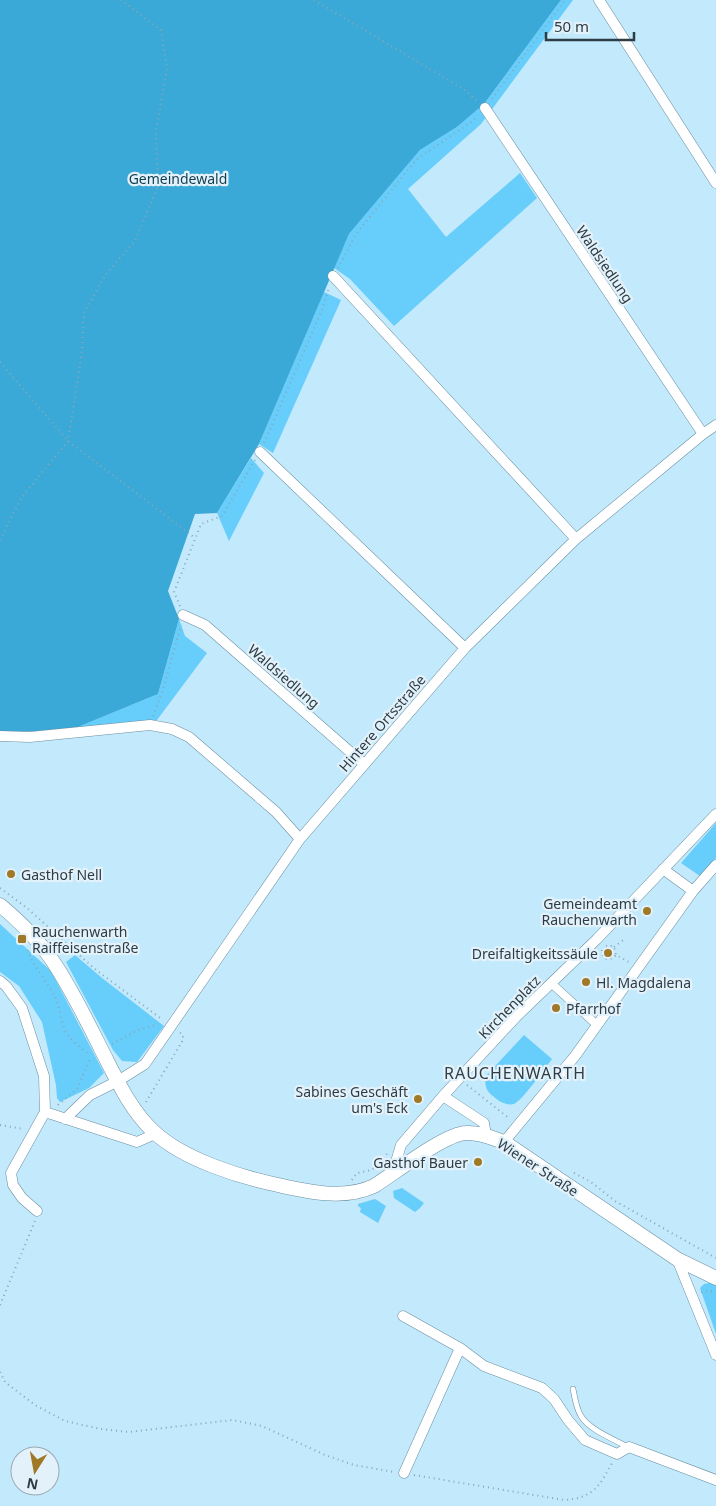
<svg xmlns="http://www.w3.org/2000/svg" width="716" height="1506" font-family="'Noto Sans',sans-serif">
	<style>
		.green { fill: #67cdfb }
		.forest { fill: #3ba9d7 }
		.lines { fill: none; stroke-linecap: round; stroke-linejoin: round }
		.service-casing { stroke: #6a8ea0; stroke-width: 6 }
		.pedestrian-casing { stroke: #6a8ea0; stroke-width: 9 }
		.minor-casing { stroke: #6a8ea0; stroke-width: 11 }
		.secondary-casing { stroke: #6a8ea0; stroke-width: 15 }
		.path { stroke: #89a7b6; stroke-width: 2; stroke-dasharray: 1 4; stroke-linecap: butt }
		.service { stroke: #fff; stroke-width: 5 }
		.pedestrian { stroke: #fff; stroke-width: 8 }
		.minor { stroke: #fff; stroke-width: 10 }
		.secondary { stroke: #fff; stroke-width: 14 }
		.poi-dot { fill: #a07927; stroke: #e3f2fa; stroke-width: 2 }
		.labels { text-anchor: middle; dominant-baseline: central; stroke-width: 4.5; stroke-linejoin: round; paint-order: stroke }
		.park-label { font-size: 14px; fill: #0f3e51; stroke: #e3f2fa }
		.street-label { font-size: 14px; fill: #2e3d45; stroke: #e3f2fa }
		.poi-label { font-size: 14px; fill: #2e3d45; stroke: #e3f2fa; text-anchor: start }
		.quarter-label { font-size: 16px; letter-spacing: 1px; fill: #2e3d45; stroke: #e3f2fa }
	</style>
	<rect width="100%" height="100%" fill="#c2e9fc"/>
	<path class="green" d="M 561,0 L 573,0 L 481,124 L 408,189 L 446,237 L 520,173 L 537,198 L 394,326 L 350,279 L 334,268 L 349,234 L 420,150 L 457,127 L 484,104 Z
		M 324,292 L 341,300 L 273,453 L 259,444 Z
		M 251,458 L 264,473 L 229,541 L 217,513 Z
		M 179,619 L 185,636 L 207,653 L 157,720 L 73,729 L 158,694 Z
		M 716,823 L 716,858 L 700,876 L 681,863 Z
		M 0,924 L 51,971 L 104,1073 L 89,1088 L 60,1102 L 57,1098 L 56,1085 L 42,1022 L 19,986 L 0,972 Z
		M 75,955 L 102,978 L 164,1026 L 137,1062 L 122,1061 L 113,1050 L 66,962 Z
		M 524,1035 L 552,1059 C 545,1068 522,1101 514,1104 C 507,1106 498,1101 493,1096 C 486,1091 484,1084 486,1076 Z
		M 402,1188 L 424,1203 L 420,1208 L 415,1212 L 394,1198 L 393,1191 Z
		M 375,1199 L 386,1206 L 378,1223 L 360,1212 L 361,1208 L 358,1206 L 358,1204 Z
		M 710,1283 L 716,1285 L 716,1334 L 700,1288 L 704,1284 Z"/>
	<path class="forest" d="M 0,0 L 561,0 L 484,104 L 457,127 L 420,150 L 349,234 L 259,444 L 217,513 L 195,514 L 168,591 L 179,619 L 158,694 L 73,729 L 0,733 Z"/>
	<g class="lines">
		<defs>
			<path id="service" d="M 573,1389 C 575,1398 576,1408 581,1416 C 588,1429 615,1440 628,1447"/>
			<path id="pedestrian" d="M 551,983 L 597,1025"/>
			<path id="minor" d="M 599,0 L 716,183
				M 485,108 L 703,434
				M 333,276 L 576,539
				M 260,452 L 465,648
				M 183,615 L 205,625 L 364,764
				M 0,736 L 30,737 L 150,725 L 172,729 L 189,737 L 276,812 L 300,839
				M 663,869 L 693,891
				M 0,981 L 6,986 L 22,1008 L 44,1076 L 45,1112 L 11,1173 L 13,1185 L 22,1198 L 37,1211
				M 443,1096 L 484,1123 L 486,1135
				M 45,1112 L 137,1142 L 155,1134
				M 65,1119 L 90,1095 L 118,1081 L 145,1064 L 300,839 L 465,648 L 576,539 L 703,434 L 716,425
				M 504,1142 L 575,1056 L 693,891 L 716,865
				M 392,1175 L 401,1145 L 443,1096 L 516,1017 L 597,939 L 716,814
				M 677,1259 L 716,1355
				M 403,1316 L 460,1348 L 484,1366 L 542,1388 L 554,1399 L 568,1420 L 585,1440 L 617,1454 L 629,1447 L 716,1480
				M 404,1473 L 460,1348"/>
			<path id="secondary" d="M 0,905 C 19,921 38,939 52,960 C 71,988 86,1019 101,1049 C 116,1078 130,1110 154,1132 C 183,1159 239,1177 278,1185 C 309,1192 344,1200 374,1186 C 395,1173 444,1134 466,1133 C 479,1132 492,1138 504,1142 L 677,1259 L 716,1278"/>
		</defs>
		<use href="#service" class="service-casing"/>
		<use href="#pedestrian" class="pedestrian-casing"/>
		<use href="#minor" class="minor-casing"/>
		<use href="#secondary" class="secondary-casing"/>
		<path class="path" d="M 314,0 L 465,90 L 478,102
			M 492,99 L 565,0
			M 338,268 L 356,234 L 416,160 L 471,122 L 478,116
			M 0,362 L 68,441 L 195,538
			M 264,443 L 322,310 L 329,288
			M 0,540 L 21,498 L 68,441 L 82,352 L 84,313 L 106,274 L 135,241 L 158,186 L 156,131 L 167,69 L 161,30 L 121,0
			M 180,606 L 174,592 L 201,524 L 222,516 L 255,460
			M 153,716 L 163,690 L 181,625
			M 0,888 L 27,908 L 96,970 L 163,1020
			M 606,946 L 609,945 L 614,947 L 616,955 L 629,962
			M 614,947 L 626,938
			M 28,950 C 29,961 49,984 55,997 C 61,1008 60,1022 67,1034 C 73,1042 82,1049 90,1055
			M 602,950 C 601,960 610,962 616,955
			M 112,1044 L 136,1031 L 158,1024
			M 467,1085 L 510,1119
			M 146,1102 L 183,1040 L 183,1035 L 179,1032
			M 58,1105 L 77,1089 L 91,1057
			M 0,1125 L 24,1129
			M 574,1173 L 591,1182 L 615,1201 L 716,1258
			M 352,1180 L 357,1173 L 372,1170 L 387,1154
			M 701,1292 L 714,1291
			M 0,1305 L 35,1221
			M 0,1372 L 5,1382 L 35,1405 L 65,1421 L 101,1429 L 129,1432 L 232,1420 L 262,1426 L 325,1455 L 354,1465 L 394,1472
			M 414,1475 L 564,1500 C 593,1498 599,1487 612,1463"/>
		<use href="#service" class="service"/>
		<use href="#pedestrian" class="pedestrian"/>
		<use href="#minor" class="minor"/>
		<use href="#secondary" class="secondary"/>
	</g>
	<g class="poi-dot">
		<circle cx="11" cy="874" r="5"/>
		<circle cx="647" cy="911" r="5"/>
		<rect x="17" y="934" width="10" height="10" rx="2.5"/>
		<circle cx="608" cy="953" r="5"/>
		<circle cx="586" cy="982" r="5"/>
		<circle cx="556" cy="1008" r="5"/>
		<circle cx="418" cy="1099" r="5"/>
		<circle cx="478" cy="1162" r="5"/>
	</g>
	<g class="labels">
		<g class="park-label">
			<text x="178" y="178">Gemeindewald</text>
		</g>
		<g class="street-label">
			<text transform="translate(605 264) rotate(56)">Waldsiedlung</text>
			<text transform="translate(284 676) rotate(41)">Waldsiedlung</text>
			<text transform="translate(382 723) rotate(-49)">Hintere Ortsstraße</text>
			<text transform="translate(509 1007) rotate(-46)">Kirchenplatz</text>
			<text transform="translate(538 1167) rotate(33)">Wiener Straße</text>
		</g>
		<g class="poi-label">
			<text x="21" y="874">Gasthof Nell</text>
			<text x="637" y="903" text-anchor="end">Gemeindeamt<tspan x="637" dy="16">Rauchenwarth</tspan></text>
			<text x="32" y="931">Rauchenwarth<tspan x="32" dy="16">Raiffeisenstraße</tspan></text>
			<text x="598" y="953" text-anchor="end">Dreifaltigkeitssäule</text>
			<text x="596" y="982">Hl. Magdalena</text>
			<text x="566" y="1008">Pfarrhof</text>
			<text x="408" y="1091" text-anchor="end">Sabines Geschäft<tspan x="408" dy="16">um's Eck</tspan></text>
			<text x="468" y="1162" text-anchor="end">Gasthof Bauer</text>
		</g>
		<g class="quarter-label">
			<text x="515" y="1073">RAUCHENWARTH</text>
		</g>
	</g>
	<g transform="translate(35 1471) rotate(191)"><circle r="24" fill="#e3f2fa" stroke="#9baab2"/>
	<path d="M0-4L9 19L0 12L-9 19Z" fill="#a07927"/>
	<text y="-8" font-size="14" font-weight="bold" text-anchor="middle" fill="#2e3d45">N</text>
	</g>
	<path d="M546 32v8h88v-8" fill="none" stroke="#2e3d45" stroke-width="2.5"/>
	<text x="554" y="32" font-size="15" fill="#2e3d45" stroke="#e3f2fa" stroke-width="4" paint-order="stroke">50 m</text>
</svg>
